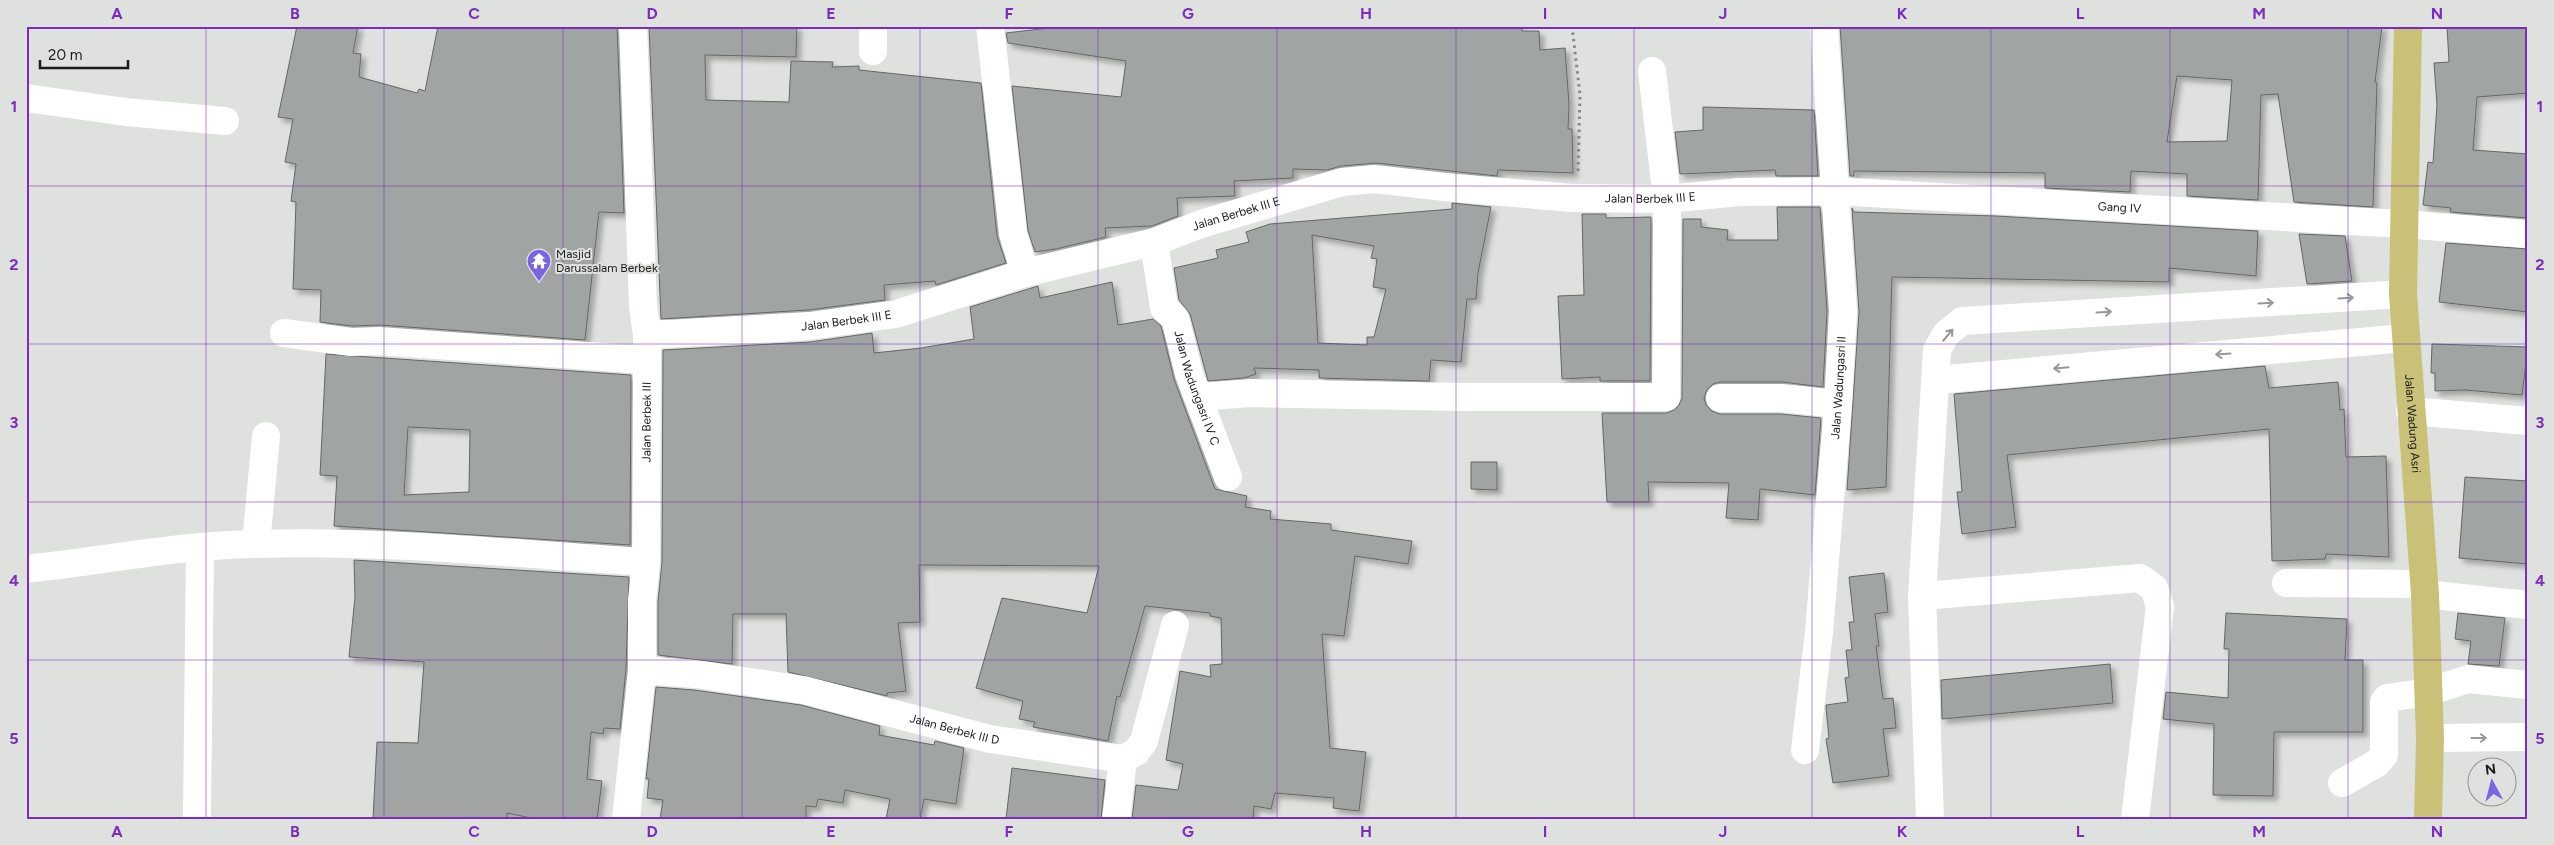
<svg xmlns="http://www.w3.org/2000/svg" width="2554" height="845" font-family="Figtree,sans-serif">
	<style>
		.building { fill: #a0a4a2; stroke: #646765; fill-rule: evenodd; filter: url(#shadow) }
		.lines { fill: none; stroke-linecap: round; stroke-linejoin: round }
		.path { stroke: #888987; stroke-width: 3; stroke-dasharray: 2.5 4; stroke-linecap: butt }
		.minor { stroke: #fff; stroke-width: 28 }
		.major { stroke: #c9c177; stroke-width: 28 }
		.oneway { stroke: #989898 }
		.grid { fill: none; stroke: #7b2cbf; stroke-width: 1; stroke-opacity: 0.55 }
		.labels { text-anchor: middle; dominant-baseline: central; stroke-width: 4; stroke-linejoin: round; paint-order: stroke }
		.street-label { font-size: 12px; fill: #1a1b1a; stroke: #dfe1de }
		.poi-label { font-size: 12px; fill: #1a1b1a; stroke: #dfe1de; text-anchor: start }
		.neatline { fill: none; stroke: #7b2cbf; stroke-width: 2 }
		.grid-label { font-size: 16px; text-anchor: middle; font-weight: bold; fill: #7b2cbf }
	</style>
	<defs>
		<filter id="shadow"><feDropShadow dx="4.5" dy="4.5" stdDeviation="2.5" flood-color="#0004"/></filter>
	</defs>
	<rect width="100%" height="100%" fill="#dfe1de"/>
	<path class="building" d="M 297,26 L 358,26 L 353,53 L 361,54 L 359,77 L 417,93 L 419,89 L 425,91 L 438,26 L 617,26 L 624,213 L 599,212 L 585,340 L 380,325 L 352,326 L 320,322 L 321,290 L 293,289 L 296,202 L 291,201 L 296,164 L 285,162 L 293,119 L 278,117 Z
		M 649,26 L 797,26 L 796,57 L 705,55 L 706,100 L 789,102 L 791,61 L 833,62 L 832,67 L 859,66 L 859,70 L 981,83 L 997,236 L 1006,263 L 936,285 L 935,281 L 884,285 L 885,300 L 808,310 L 661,319 Z
		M 1066,26 L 1521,26 L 1522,31 L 1539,31 L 1540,50 L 1565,48 L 1569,104 L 1568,129 L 1572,129 L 1573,173 L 1498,170 L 1497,176 L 1376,163 L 1341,166 L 1327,170 L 1293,169 L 1293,178 L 1234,181 L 1235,196 L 1177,198 L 1178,216 L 1152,226 L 1105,228 L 1106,237 L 1056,249 L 1035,252 L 1028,231 L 1012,86 L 1121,97 L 1126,61 L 1008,43 L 1006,33 Z
		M 1840,26 L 2382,26 L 2375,82 L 2377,83 L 2373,207 L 2294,202 L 2278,94 L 2261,95 L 2258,200 L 2187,196 L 2187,174 L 2131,171 L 2130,192 L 2045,188 L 2045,173 L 1854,171 L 1854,176 L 1850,176 ZM 2177,76 L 2232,80 L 2227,141 L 2167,142 Z
		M 2447,26 L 2528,26 L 2528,93 L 2477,97 L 2473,150 L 2528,154 L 2528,218 L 2450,212 L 2451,208 L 2423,205 L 2428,162 L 2433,163 L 2437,105 L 2434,63 L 2449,62 Z
		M 1703,107 L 1814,110 L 1818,176 L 1776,176 L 1775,170 L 1680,174 L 1675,132 L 1703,130 Z
		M 1452,203 L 1491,207 L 1478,273 L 1476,299 L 1467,299 L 1461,362 L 1431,360 L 1429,381 L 1319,378 L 1319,370 L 1254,368 L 1256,374 L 1244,378 L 1208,381 L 1190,314 L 1179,300 L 1174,268 L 1218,258 L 1216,250 L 1249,242 L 1246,232 L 1270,224 L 1452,209 ZM 1312,235 L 1374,246 L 1371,258 L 1377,259 L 1373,287 L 1386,289 L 1374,337 L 1367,337 L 1367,345 L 1318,343 Z
		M 1777,207 L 1820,207 L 1827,311 L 1823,387 L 1782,382 L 1720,382 L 1713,384 L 1707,390 L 1704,398 L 1706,405 L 1712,411 L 1720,414 L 1781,414 L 1821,418 L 1815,495 L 1760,489 L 1758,520 L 1726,518 L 1729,483 L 1648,482 L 1649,502 L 1607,502 L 1602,413 L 1666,413 L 1674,410 L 1679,405 L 1682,398 L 1683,219 L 1701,219 L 1701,227 L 1728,230 L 1727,240 L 1778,240 Z
		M 1852,208 L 1854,212 L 1996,216 L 2258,231 L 2256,276 L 2169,268 L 2169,282 L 1892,277 L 1886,487 L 1847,490 L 1859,312 Z
		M 1582,214 L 1606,214 L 1606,218 L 1651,217 L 1650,381 L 1600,381 L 1600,377 L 1562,379 L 1558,296 L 1584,295 Z
		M 2299,234 L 2345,236 L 2352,281 L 2307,284 Z
		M 2446,243 L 2528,249 L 2528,312 L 2439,302 Z
		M 1112,282 L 1118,325 L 1153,319 L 1161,326 L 1174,379 L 1215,489 L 1247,496 L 1245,507 L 1271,511 L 1270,519 L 1331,524 L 1331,530 L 1412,541 L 1408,564 L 1355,556 L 1344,636 L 1322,634 L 1330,748 L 1366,752 L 1359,811 L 1333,808 L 1334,798 L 1275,793 L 1271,809 L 1254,806 L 1253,819 L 1132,819 L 1136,785 L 1178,790 L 1183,764 L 1166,760 L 1180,671 L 1211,677 L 1210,665 L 1222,664 L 1221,618 L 1210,616 L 1210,613 L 1145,606 L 1120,697 L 1117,696 L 1108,741 L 1033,727 L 1035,722 L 1019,719 L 1023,701 L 976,688 L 1002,598 L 1087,613 L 1099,566 L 919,565 L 920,622 L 898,623 L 906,691 L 887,693 L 887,696 L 788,672 L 786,614 L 733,614 L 732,664 L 658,655 L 658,601 L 662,562 L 663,350 L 810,342 L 872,333 L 874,353 L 921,348 L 974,339 L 970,307 L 1038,286 L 1040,298 Z
		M 2432,344 L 2528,347 L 2522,395 L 2465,390 L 2435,391 L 2435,373 L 2431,373 Z
		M 326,354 L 631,375 L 630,545 L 334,526 L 337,476 L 320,475 ZM 408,427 L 470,430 L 469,492 L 404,495 Z
		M 2265,366 L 2269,388 L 2338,382 L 2340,410 L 2344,409 L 2346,457 L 2386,456 L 2389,557 L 2326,554 L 2325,559 L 2272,561 L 2269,429 L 2007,455 L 2016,527 L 1962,534 L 1957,492 L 1962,492 L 1954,394 Z
		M 1471,462 L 1497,462 L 1497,490 L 1471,489 Z
		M 2465,477 L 2528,481 L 2528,564 L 2459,558 Z
		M 354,560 L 629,577 L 626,669 L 620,729 L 604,728 L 603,734 L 591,732 L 587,779 L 602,781 L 597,819 L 536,819 L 507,813 L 507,819 L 373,819 L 377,742 L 418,743 L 424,662 L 349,657 L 355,597 Z
		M 1884,573 L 1888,612 L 1875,614 L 1879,646 L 1876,646 L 1883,699 L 1893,698 L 1896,728 L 1883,729 L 1889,776 L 1833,783 L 1826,739 L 1829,738 L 1826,708 L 1826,705 L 1848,702 L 1845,678 L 1849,677 L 1846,650 L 1852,650 L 1849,622 L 1854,622 L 1849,577 Z
		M 2226,613 L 2347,619 L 2345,660 L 2363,660 L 2363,732 L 2274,732 L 2273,796 L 2213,795 L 2214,724 L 2163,719 L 2166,692 L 2228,698 L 2229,649 L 2224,649 Z
		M 2458,613 L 2505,618 L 2499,666 L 2468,664 L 2471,641 L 2455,639 Z
		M 2110,664 L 2113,703 L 1942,719 L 1941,680 Z
		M 656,687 L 694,690 L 801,705 L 880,726 L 879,735 L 934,745 L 935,741 L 964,748 L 956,804 L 924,799 L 920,819 L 886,819 L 890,799 L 845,790 L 843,803 L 818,799 L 816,807 L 806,806 L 806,819 L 660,819 L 663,800 L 647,798 L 649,779 L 646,779 Z
		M 1012,768 L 1105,780 L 1101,819 L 1006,819 Z"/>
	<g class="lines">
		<path class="path" d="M 1572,26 L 1580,95 L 1578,171"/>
		<g class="minor">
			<path d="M 873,26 L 873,51"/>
			<path d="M 990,26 L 1013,234 L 1025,273"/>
			<path d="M 26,98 L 126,112 L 225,121"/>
			<path id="s1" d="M 1154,242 L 1164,308 L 1175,318 L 1189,374 L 1228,477"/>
			<path d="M 284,333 L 351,342 L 379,341 L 646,360"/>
			<path id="s2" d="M 647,335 L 809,326 L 896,314 L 1025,273 L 1154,242 L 1201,224 L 1342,182 L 1374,179 L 1445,187 L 1572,198 L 1667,199 L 1740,192 L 1835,191 L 2403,224 L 2528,234"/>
			<path d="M 1936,380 L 2405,338"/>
			<path d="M 1198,397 L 1250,393 L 1462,397 L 1666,397 L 1667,199 L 1652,71"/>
			<path d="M 1720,398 L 1782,398 L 1838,404"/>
			<path d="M 2410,411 L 2528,421"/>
			<path d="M 256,544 L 266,436"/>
			<path d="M 26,569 C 103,561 179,545 256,544 C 386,540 517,554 646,562"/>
			<path d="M 2286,583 L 2423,584"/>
			<path d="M 2425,594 L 2528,605"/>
			<path d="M 1922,596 L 2140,578 L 2154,588 L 2160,606 L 2135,819"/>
			<path id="s3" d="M 642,670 L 696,674 L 804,690 L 990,739 L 1123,759 L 1136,752 L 1144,741 L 1175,625"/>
			<path d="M 2430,738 L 2528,737"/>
			<path id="s4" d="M 1805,750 L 1819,632 L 1838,404 L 1843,311 L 1824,26"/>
			<path d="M 2342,783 L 2377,763 L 2384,755 L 2384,702 L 2387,698 L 2428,692 L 2468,679 L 2528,685"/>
			<path d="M 197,819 L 200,547"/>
			<path id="s5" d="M 626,819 L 642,670 L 642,600 L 646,562 L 647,335 L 643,306 L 633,26"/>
			<path d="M 1116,819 L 1123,759"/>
			<path d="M 1930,819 L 1922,596 L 1937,350 L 1946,334 L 1962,321 L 2403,294"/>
		</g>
		<path class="major" id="s6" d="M 2408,26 L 2403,294 L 2425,594 L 2430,738 L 2428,819"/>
	</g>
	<defs><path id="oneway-shaft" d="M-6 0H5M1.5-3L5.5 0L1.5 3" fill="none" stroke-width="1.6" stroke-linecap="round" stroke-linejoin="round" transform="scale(1.25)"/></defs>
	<g class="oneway">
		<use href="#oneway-shaft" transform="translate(2346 298) rotate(-3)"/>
		<use href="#oneway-shaft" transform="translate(2266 303) rotate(-3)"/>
		<use href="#oneway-shaft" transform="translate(2104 312) rotate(-3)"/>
		<use href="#oneway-shaft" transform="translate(1948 335) rotate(-50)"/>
		<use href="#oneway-shaft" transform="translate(2223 354) rotate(176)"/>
		<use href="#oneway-shaft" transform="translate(2061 368) rotate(175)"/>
		<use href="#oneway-shaft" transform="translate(2479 738)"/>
	</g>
	<path class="grid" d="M 206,26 L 206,819M 384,26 L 384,819M 563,26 L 563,819M 742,26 L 742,819M 920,26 L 920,819M 1098,26 L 1098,819M 1277,26 L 1277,819M 1456,26 L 1456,819M 1634,26 L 1634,819M 1812,26 L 1812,819M 1991,26 L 1991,819M 2170,26 L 2170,819M 2348,26 L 2348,819M 26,186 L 2528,186M 26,344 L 2528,344M 26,502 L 2528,502M 26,660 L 2528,660"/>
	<defs>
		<symbol id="temple-pin" viewBox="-11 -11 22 30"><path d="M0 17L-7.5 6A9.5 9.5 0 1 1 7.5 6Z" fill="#7a65e0" stroke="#dfe1de"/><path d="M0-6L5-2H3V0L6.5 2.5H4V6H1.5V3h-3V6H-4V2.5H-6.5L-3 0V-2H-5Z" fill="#fff"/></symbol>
	</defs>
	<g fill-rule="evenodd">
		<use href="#temple-pin" x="525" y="247" width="28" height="38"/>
	</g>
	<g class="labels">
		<g class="street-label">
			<text stroke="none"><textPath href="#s2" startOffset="1025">Jalan Berbek III E</textPath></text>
			<text stroke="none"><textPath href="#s2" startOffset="1495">Gang IV</textPath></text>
			<text stroke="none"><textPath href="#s2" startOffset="605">Jalan Berbek III E</textPath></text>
			<text stroke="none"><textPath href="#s2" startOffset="200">Jalan Berbek III E</textPath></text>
			<text stroke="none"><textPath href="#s1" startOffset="155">Jalan Wadungasri IV C</textPath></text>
			<text stroke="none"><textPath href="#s4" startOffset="364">Jalan Wadungasri II</textPath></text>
			<text stroke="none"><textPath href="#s5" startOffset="398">Jalan Berbek III</textPath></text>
			<text stroke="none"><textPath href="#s6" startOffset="398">Jalan Wadung Asri</textPath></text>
			<text stroke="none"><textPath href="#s3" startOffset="319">Jalan Berbek III D</textPath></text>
		</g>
		<g class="poi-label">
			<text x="556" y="254">Masjid<tspan x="556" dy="14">Darussalam Berbek</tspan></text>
		</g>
	</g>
	<rect width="2554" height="845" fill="none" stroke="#dfe1de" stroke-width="55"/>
	<g transform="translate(2492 782) rotate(353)"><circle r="24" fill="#dfe1de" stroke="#909290"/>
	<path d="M0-4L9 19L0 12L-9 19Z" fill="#7a65e0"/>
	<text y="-8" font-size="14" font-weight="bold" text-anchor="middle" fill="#1a1b1a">N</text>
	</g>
	<path d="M40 60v8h88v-8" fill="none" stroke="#1a1b1a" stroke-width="2.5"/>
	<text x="48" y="60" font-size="15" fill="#1a1b1a" stroke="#dfe1de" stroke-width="4" paint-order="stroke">20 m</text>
	<rect x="28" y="28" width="2498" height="790" class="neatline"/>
	<g class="grid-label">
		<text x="117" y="19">A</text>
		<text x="295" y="19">B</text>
		<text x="474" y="19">C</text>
		<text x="652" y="19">D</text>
		<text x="831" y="19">E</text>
		<text x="1009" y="19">F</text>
		<text x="1188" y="19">G</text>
		<text x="1366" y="19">H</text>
		<text x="1545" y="19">I</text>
		<text x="1723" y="19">J</text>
		<text x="1902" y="19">K</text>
		<text x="2080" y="19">L</text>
		<text x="2259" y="19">M</text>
		<text x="2437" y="19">N</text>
		<text x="14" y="112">1</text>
		<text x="2540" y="112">1</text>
		<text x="14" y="270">2</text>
		<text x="2540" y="270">2</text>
		<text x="14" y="428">3</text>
		<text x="2540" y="428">3</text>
		<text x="14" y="586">4</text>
		<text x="2540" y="586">4</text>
		<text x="14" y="744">5</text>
		<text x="2540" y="744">5</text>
		<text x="117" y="837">A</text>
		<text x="295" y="837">B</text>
		<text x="474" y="837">C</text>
		<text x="652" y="837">D</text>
		<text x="831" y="837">E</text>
		<text x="1009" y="837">F</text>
		<text x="1188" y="837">G</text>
		<text x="1366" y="837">H</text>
		<text x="1545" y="837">I</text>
		<text x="1723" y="837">J</text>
		<text x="1902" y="837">K</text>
		<text x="2080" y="837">L</text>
		<text x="2259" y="837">M</text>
		<text x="2437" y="837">N</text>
	</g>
</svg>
